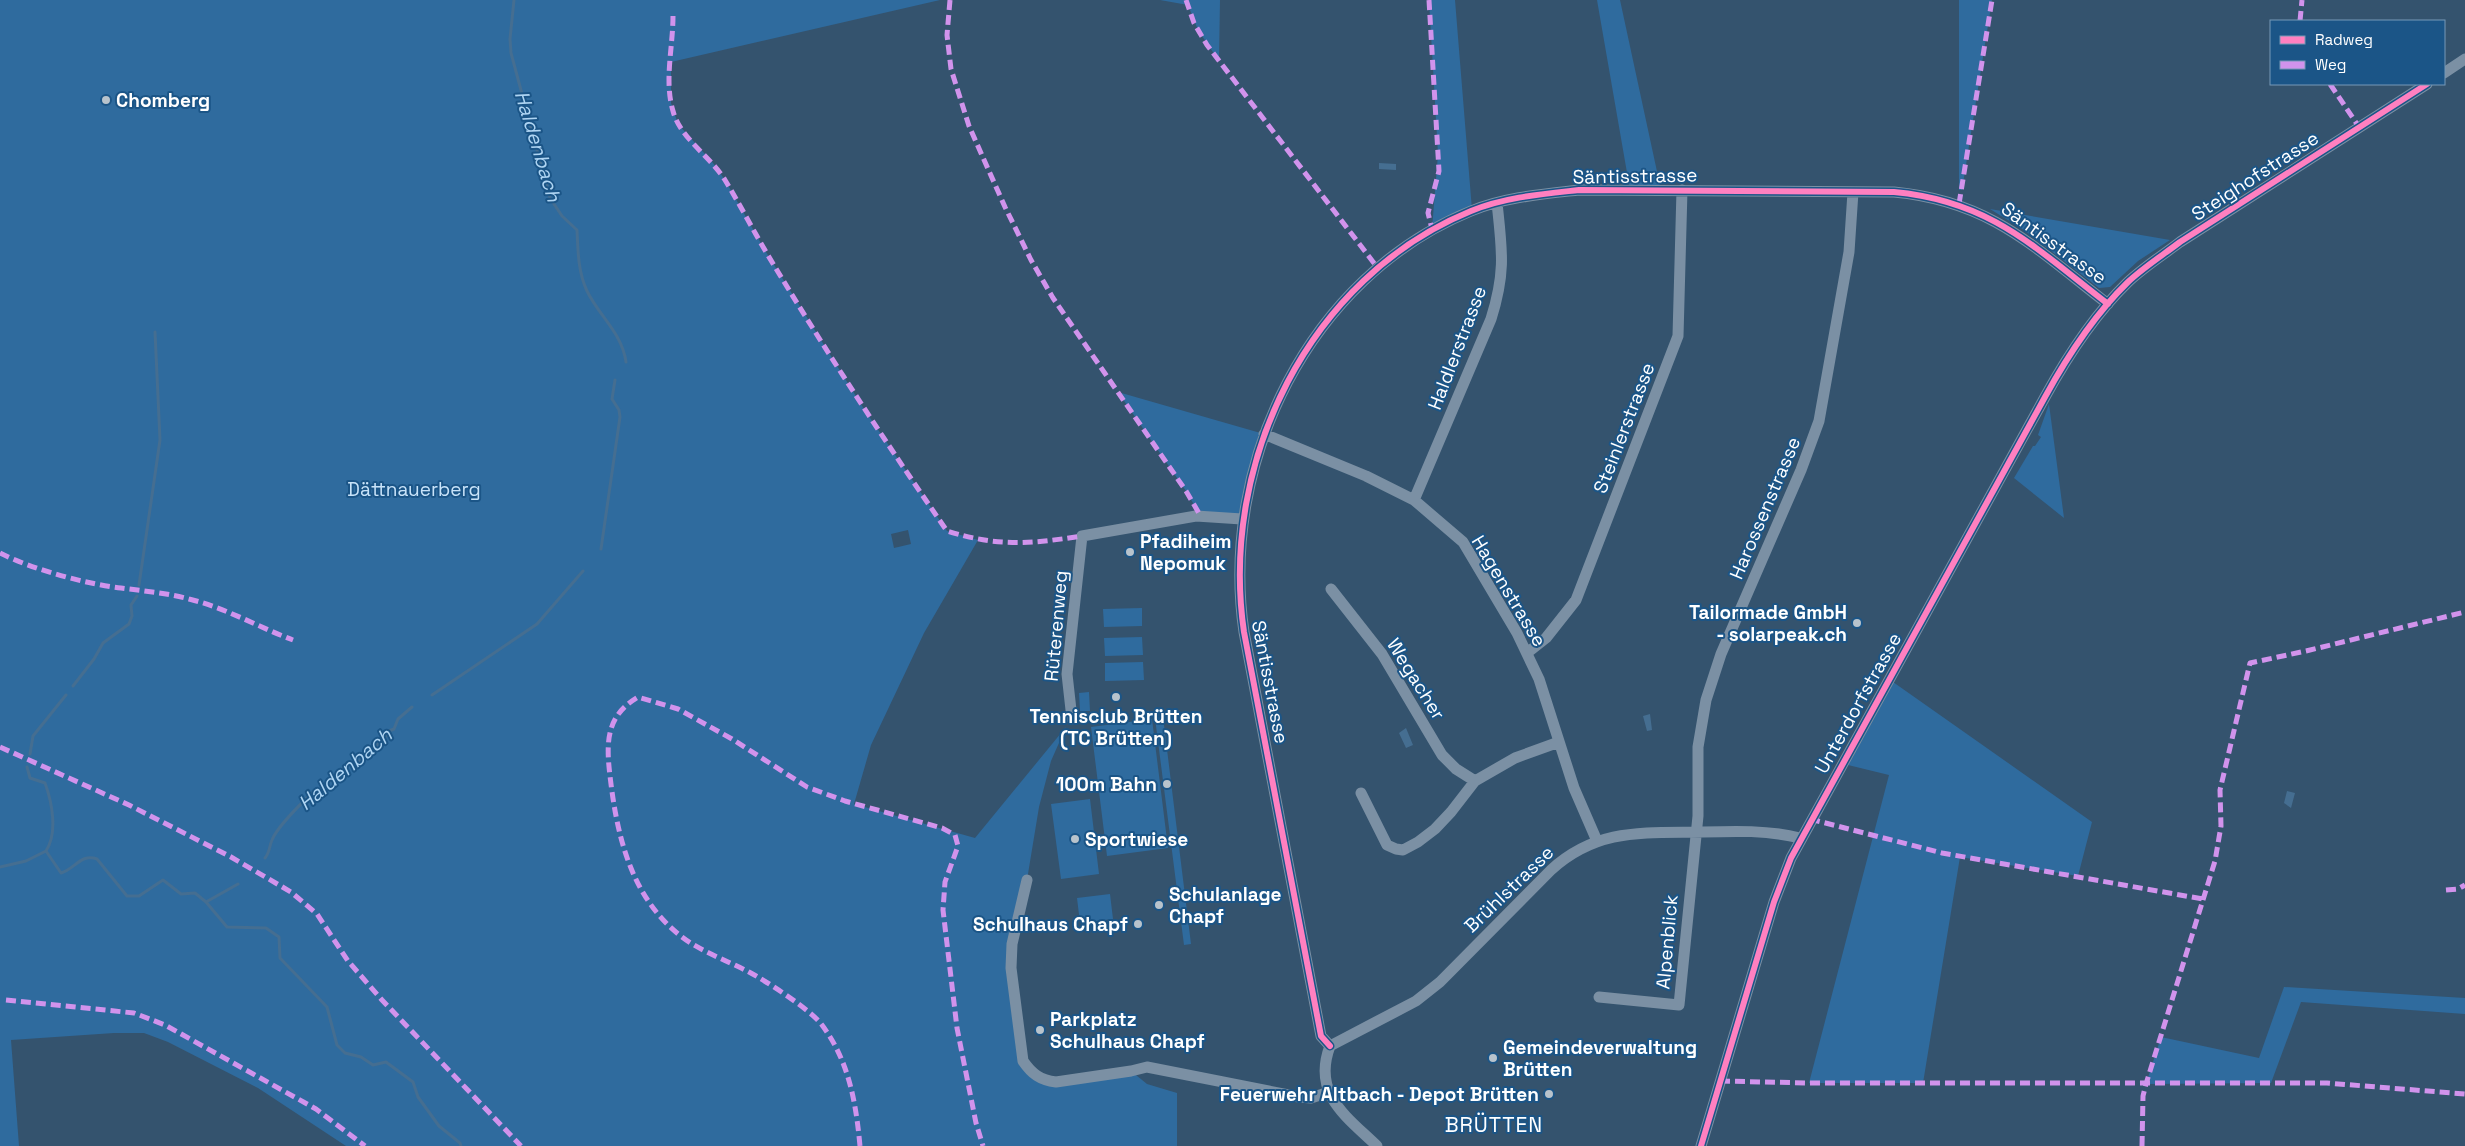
<svg xmlns="http://www.w3.org/2000/svg" width="2465" height="1146" font-family="'Space Grotesk',sans-serif">
	<style>
		.green { fill: #2f6b9e; fill-rule: evenodd }
		.water { fill: #456e91 }
		.lines { fill: none; stroke-linecap: round; stroke-linejoin: round }
		.stream { stroke: #456e91; stroke-width: 3 }
		.minor { stroke: #7b90a4; stroke-width: 11 }
		.quiet { stroke: #d193ec; stroke-width: 5; stroke-dasharray: 10 5; stroke-linecap: butt }
		.cycleway-casing { stroke: #1b5587; stroke-width: 9 }
		.cycleway { stroke: #ff80c0; stroke-width: 6 }
		.poi-dot { fill: #b8c3cc; stroke: #1b5587; stroke-width: 2 }
		.labels { text-anchor: middle; dominant-baseline: central; stroke-width: 4; stroke-linejoin: round; paint-order: stroke }
		.poi-label { font-size: 19px; font-weight: bold; fill: #fff; stroke: #1b5587; text-anchor: start }
		.street-label { font-size: 19px; fill: #fff; stroke: #1b5587 }
		.park-label { font-size: 19px; fill: #c8e3f9; stroke: #1b5587 }
		.water-label { font-size: 20px; font-style: italic; fill: #afd5f3; stroke: #1b5587 }
		.quarter-label { font-size: 21px; letter-spacing: 1px; fill: #fff; stroke: #1b5587 }
	</style>
	<rect width="100%" height="100%" fill="#34536e"/>
	<path class="green" d="M 0,0 L 940,0 L 671,62 L 671,103 L 678,124 L 713,163 L 725,180 L 766,252 L 864,409 L 947,531 L 978,540 L 924,633 L 871,745 L 854,804 L 975,838 L 1066,727 L 1051,761 L 1039,807 L 1027,880 L 1012,944 L 1023,1061 L 1044,1080 L 1131,1071 L 1147,1084 L 1177,1093 L 1177,1146 L 346,1146 L 258,1088 L 168,1042 L 144,1033 L 114,1033 L 11,1040 L 19,1146 L 0,1146 ZM 908,530 L 911,544 L 894,548 L 891,534 Z
		M 1160,0 L 1220,0 L 1219,61 L 1198,30 L 1188,5 Z
		M 1429,0 L 1455,0 L 1472,210 L 1432,229 L 1438,154 Z
		M 1597,0 L 1620,0 L 1661,190 L 1630,190 Z
		M 1959,0 L 1992,0 L 1962,190 L 1959,190 Z
		M 1990,209 L 2170,240 L 2138,261 L 2110,287 L 2099,288 L 2024,230 Z
		M 1118,392 L 1264,434 L 1242,519 L 1200,515 L 1186,491 Z
		M 2049,404 L 2064,518 L 2014,478 L 2033,446 L 2035,446 L 2041,437 L 2038,435 Z
		M 1142,608 L 1142,626 L 1104,627 L 1103,609 Z
		M 1142,637 L 1143,655 L 1105,656 L 1104,638 Z
		M 1143,662 L 1144,680 L 1105,681 L 1105,663 Z
		M 1893,682 L 2092,822 L 2078,876 L 1960,857 L 1923,1083 L 1809,1083 L 1889,775 L 1848,765 Z
		M 1089,692 L 1090,711 L 1080,711 L 1079,693 Z
		M 1163,717 L 1191,944 L 1184,945 L 1155,718 Z
		M 1152,719 L 1168,848 L 1107,856 L 1091,727 Z
		M 1090,799 L 1099,874 L 1061,879 L 1051,804 Z
		M 1110,894 L 1113,919 L 1080,923 L 1077,898 Z
		M 2284,987 L 2465,998 L 2465,1014 L 2301,1002 L 2271,1083 L 2146,1084 L 2161,1037 L 2259,1058 Z"/>
	<path class="water" d="M 1379,163 L 1396,164 L 1396,170 L 1379,169 Z
		M 1650,714 L 1652,730 L 1647,731 L 1643,716 Z
		M 1406,728 L 1413,745 L 1406,748 L 1399,733 Z
		M 2287,791 L 2295,793 L 2291,808 L 2284,803 Z"/>
	<g class="lines">
		<path class="stream" d="M 514,0 L 510,39 L 511,53 L 550,198 L 562,216 L 577,230 C 578,251 578,272 587,291 C 599,316 622,333 626,362
			M 601,549 L 620,417 L 619,410 L 612,399 L 615,380
			M 139,585 L 160,440 L 155,332
			M 73,686 L 94,659 L 103,643 L 129,624 L 132,616 L 131,605 L 137,596
			M 432,695 L 537,624 L 583,571
			M 30,754 L 33,736 L 66,695
			M 27,767 L 30,778 L 45,783 C 52,802 58,833 46,851
			M 265,858 C 270,852 269,847 272,840 C 278,825 304,801 316,789 L 323,790 C 330,778 345,763 360,761 L 387,735 L 389,731 L 394,729 L 398,719 L 412,707
			M 0,867 L 26,861 L 46,851 L 61,873 C 75,869 81,853 97,859 L 127,896 L 139,896 L 163,880 L 181,894 L 195,893 L 206,902 L 227,927 L 266,928 L 279,937 L 280,958 L 327,1007 L 337,1045 L 345,1053 L 361,1057 L 373,1065 L 386,1062 L 413,1082 L 418,1097 L 439,1126 L 460,1143 L 461,1146
			M 206,902 L 238,884"/>
		<path class="minor" d="M 2444,73 L 2465,59
			M 1264,434 L 1366,476 L 1414,500 L 1463,542 L 1517,633 L 1539,679 L 1574,788 L 1597,841
			M 1414,500 L 1491,319 C 1506,272 1502,250 1497,203
			M 1331,589 L 1382,654 L 1442,755 L 1456,769 L 1475,781
			M 1527,653 L 1546,638 L 1576,600 L 1678,336 L 1682,190
			M 1072,719 L 1067,674 L 1082,536 L 1196,516 L 1242,519
			M 1361,793 L 1387,845 L 1396,849 L 1403,850 L 1418,842 L 1435,829 L 1451,812 L 1475,781 L 1515,758 L 1559,742
			M 1027,880 L 1012,944 L 1011,968 L 1023,1061 C 1032,1074 1040,1080 1056,1082 L 1131,1071 L 1147,1067 L 1299,1097 L 1311,1098 L 1329,1092
			M 1599,997 L 1679,1005 L 1698,816 L 1698,747 L 1706,700 L 1721,654 L 1801,470 L 1819,421 L 1849,252 L 1853,192
			M 1330,1046 L 1321,1036 L 1244,632 C 1219,462 1309,277 1471,211 C 1505,197 1543,194 1579,190 L 1894,192 C 1991,201 2035,248 2108,304
			M 1330,1046 L 1416,1001 L 1440,982 L 1551,870 C 1597,828 1643,833 1702,832 C 1735,831 1768,830 1800,838
			M 1330,1046 C 1312,1094 1346,1116 1377,1146
			M 1701,1146 L 1774,902 L 1791,858 L 2045,397 C 2068,355 2094,315 2128,282 C 2144,267 2163,255 2180,242 L 2427,84"/>
		<path class="quiet" d="M 950,0 L 947,35 L 951,69 L 969,126 L 1005,207 L 1031,260 L 1053,298 L 1186,491 L 1200,515
			M 1186,0 L 1194,23 L 1207,45 L 1377,267
			M 1429,0 L 1438,154 L 1439,171 L 1428,213 L 1432,229
			M 673,16 C 673,47 664,81 673,111 C 680,138 710,156 725,180 C 739,203 752,228 766,252 C 823,347 884,440 947,531 C 998,547 1030,544 1082,536
			M 2300,21 L 2302,0
			M 2330,84 L 2359,127
			M 1959,204 L 1992,0
			M 0,553 C 31,569 86,584 121,588 C 144,591 167,593 189,599 C 226,608 258,627 293,640
			M 0,747 L 129,805 L 231,857 L 291,892 L 317,914 L 348,961 L 382,1000 L 521,1146
			M 1810,819 L 1942,853 L 2203,899
			M 2446,890 L 2458,889 L 2465,885
			M 6,1000 L 134,1013 L 165,1025 L 316,1109 L 365,1146
			M 1720,1081 L 1809,1083 L 2327,1083 L 2465,1094
			M 860,1146 C 856,1103 849,1061 822,1025 C 811,1010 766,981 749,972 C 728,961 700,951 682,937 C 631,898 617,836 610,776 C 606,742 606,716 638,697 L 678,709 L 732,739 L 807,787 L 845,801 L 942,828 L 955,835 L 958,846 L 945,882 L 943,910 L 957,1028 L 976,1123 L 983,1146
			M 2142,1146 L 2143,1096 L 2146,1084 L 2215,861 L 2221,826 L 2220,790 L 2250,663 L 2306,651 L 2465,612"/>
		<defs>
			<path id="cycleway" d="M 1330,1046 L 1321,1036 L 1244,632 C 1219,462 1309,277 1471,211 C 1505,197 1543,194 1579,190 L 1894,192 C 1991,201 2035,248 2108,304
				M 1701,1146 L 1774,902 L 1791,858 L 2045,397 C 2068,355 2094,315 2128,282 C 2144,267 2163,255 2180,242 L 2427,84"/>
		</defs>
		<use href="#cycleway" class="cycleway-casing"/>
		<use href="#cycleway" class="cycleway"/>
	</g>
	<g class="poi-dot">
		<circle cx="106" cy="100" r="5"/>
		<circle cx="1130" cy="552" r="5"/>
		<circle cx="1857" cy="623" r="5"/>
		<circle cx="1116" cy="697" r="5"/>
		<circle cx="1167" cy="784" r="5"/>
		<circle cx="1075" cy="839" r="5"/>
		<circle cx="1159" cy="905" r="5"/>
		<circle cx="1138" cy="924" r="5"/>
		<circle cx="1040" cy="1030" r="5"/>
		<circle cx="1493" cy="1058" r="5"/>
		<circle cx="1549" cy="1094" r="5"/>
	</g>
	<g class="labels">
		<g class="poi-label">
			<text x="116" y="100">Chomberg</text>
			<text x="1140" y="541">Pfadiheim<tspan x="1140" dy="22">Nepomuk</tspan></text>
			<text x="1847" y="612" text-anchor="end">Tailormade GmbH<tspan x="1847" dy="22">- solarpeak.ch</tspan></text>
			<text x="1116" y="716" text-anchor="middle">Tennisclub Brütten<tspan x="1116" dy="22">(TC Brütten)</tspan></text>
			<text x="1157" y="784" text-anchor="end">100m Bahn</text>
			<text x="1085" y="839">Sportwiese</text>
			<text x="1169" y="894">Schulanlage<tspan x="1169" dy="22">Chapf</tspan></text>
			<text x="1128" y="924" text-anchor="end">Schulhaus Chapf</text>
			<text x="1050" y="1019">Parkplatz<tspan x="1050" dy="22">Schulhaus Chapf</tspan></text>
			<text x="1503" y="1047">Gemeindeverwaltung<tspan x="1503" dy="22">Brütten</tspan></text>
			<text x="1539" y="1094" text-anchor="end">Feuerwehr Altbach - Depot Brütten</text>
		</g>
		<g class="street-label">
			<text transform="translate(1635 176) rotate(-1)">Säntisstrasse</text>
			<text transform="translate(2255 176) rotate(-33)">Steighofstrasse</text>
			<text transform="translate(2054 243) rotate(36)">Säntisstrasse</text>
			<text transform="translate(1457 348) rotate(-69)">Haldlerstrasse</text>
			<text transform="translate(1624 428) rotate(-69)">Steinlerstrasse</text>
			<text transform="translate(1765 508) rotate(-67)">Harossenstrasse</text>
			<text transform="translate(1509 591) rotate(59)">Hagenstrasse</text>
			<text transform="translate(1056 626) rotate(-85)">Rüterenweg</text>
			<text transform="translate(1416 679) rotate(58)">Wegacher</text>
			<text transform="translate(1270 682) rotate(79)">Säntisstrasse</text>
			<text transform="translate(1858 703) rotate(-61)">Unterdorfstrasse</text>
			<text transform="translate(1509 889) rotate(-44)">Brühlstrasse</text>
			<text transform="translate(1667 942) rotate(-85)">Alpenblick</text>
		</g>
		<g class="park-label">
			<text x="414" y="489">Dättnauerberg</text>
		</g>
		<g class="water-label">
			<text transform="translate(538 146) rotate(73)">Haldenbach</text>
			<text transform="translate(345 769) rotate(-40)">Haldenbach</text>
		</g>
		<g class="quarter-label">
			<text x="1494" y="1124">BRÜTTEN</text>
		</g>
	</g>
	<rect x="2270" y="20" width="175" height="65" fill="#1b5587" stroke="#7699b7"/>
	<rect x="2280" y="36" width="25" height="8" fill="#ff80c0" stroke="#7699b7"/>
	<text x="2315" y="45" font-size="15" fill="#ffffff">Radweg</text>
	<rect x="2280" y="61" width="25" height="8" fill="#d193ec" stroke="#7699b7"/>
	<text x="2315" y="70" font-size="15" fill="#ffffff">Weg</text>
</svg>
